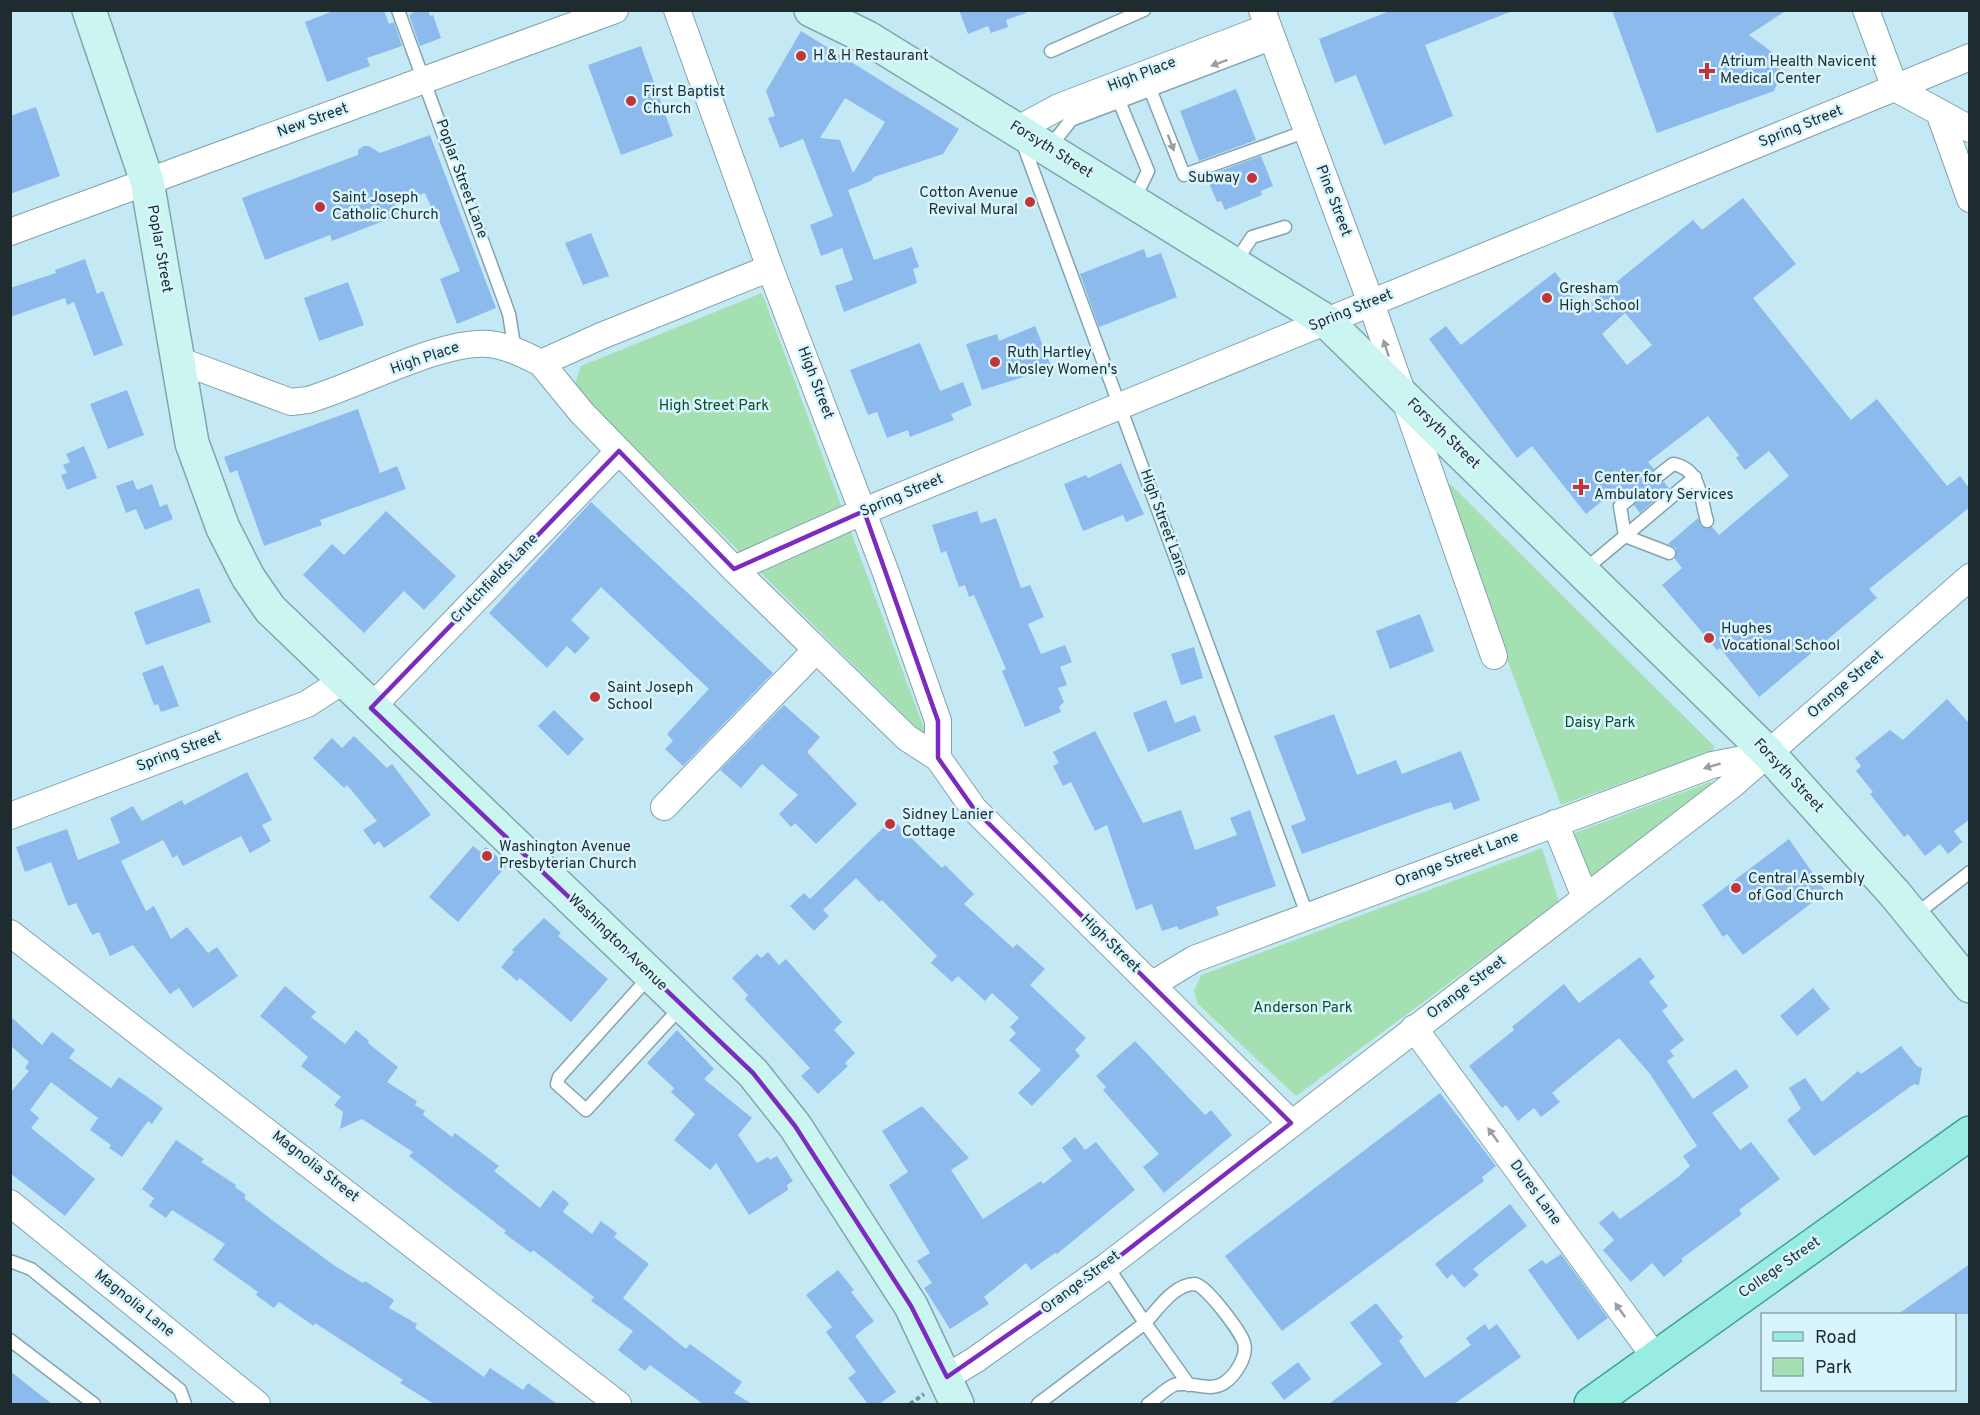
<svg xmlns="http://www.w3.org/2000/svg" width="1980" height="1415" font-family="Overpass,sans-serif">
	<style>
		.green { fill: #a5e0b2 }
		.building { fill: #8cbaed; fill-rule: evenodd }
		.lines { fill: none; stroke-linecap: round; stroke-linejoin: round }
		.lane-casing { stroke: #82a4ae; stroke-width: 15 }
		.street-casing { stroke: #82a4ae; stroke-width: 28 }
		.secondary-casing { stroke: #82a4ae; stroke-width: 36 }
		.primary-casing { stroke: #40a097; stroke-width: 36 }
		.path { stroke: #7a949c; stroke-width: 4; stroke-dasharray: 4.5 3; stroke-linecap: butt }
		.lane { stroke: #fff; stroke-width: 12 }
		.street { stroke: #fff; stroke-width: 26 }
		.secondary { stroke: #cbf5f1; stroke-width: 33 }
		.primary { stroke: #98ece2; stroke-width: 33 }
		.oneway { fill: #9aa0a2 }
		.marked { fill: none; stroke: #7b2cbf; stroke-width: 4.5; stroke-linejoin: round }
		.poi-dot { fill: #c33436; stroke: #d8f5fe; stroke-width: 2 }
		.labels { text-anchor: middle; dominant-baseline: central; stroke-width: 5; stroke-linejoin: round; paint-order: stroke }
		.poi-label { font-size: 15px; fill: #1e2c30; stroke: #d8f5fe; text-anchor: start }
		.street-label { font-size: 15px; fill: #1e2c30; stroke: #d8f5fe }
		.park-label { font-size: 15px; fill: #084e24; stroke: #d8f5fe }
	</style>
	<rect width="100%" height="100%" fill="#c5e9f4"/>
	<path class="green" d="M 762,293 L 928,739 L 574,387 L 581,366 Z
		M 1450,484 L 1715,747 L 1712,751 L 1561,805 L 1445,491 Z
		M 1710,782 L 1712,786 L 1588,879 L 1572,834 Z
		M 1542,848 L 1559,902 L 1296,1096 L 1198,1004 L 1194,991 L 1201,975 Z"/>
	<path class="building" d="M 336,10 L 384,10 L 389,24 L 394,22 L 402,46 L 367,58 L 370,66 L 327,82 L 305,22 Z
		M 418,10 L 428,10 L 430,16 L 433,15 L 441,38 L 420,46 L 409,15 Z
		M 959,10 L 1026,10 L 1026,13 L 1006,20 L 1008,27 L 991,33 L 988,26 L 968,34 Z
		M 1392,10 L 1510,12 L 1425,45 L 1453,116 L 1384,145 L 1356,75 L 1335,83 L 1319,39 Z
		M 1612,10 L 1787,10 L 1749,35 L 1776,55 L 1780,65 L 1779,80 L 1774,91 L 1657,133 Z
		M 801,31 L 959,129 L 943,154 L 874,177 L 871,181 L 848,190 L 874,260 L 912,247 L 919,267 L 913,269 L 917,283 L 844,312 L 835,286 L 853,280 L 842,248 L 821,256 L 810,225 L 833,216 L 803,139 L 780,148 L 768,118 L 775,116 L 766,91 ZM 845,98 L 885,122 L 853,173 L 840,140 L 820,138 Z
		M 641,46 L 673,136 L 621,155 L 588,65 Z
		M 1236,89 L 1256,140 L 1199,161 L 1180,111 Z
		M 36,107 L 60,176 L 10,194 L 10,116 Z
		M 430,135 L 496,308 L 457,324 L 440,279 L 460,271 L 436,213 L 434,214 L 425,193 L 395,203 L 399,215 L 332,241 L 330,235 L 265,260 L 242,198 L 358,155 L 358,150 L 364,146 L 369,146 L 380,153 Z
		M 1261,156 L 1273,186 L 1261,191 L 1262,195 L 1225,210 L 1221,201 L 1217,202 L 1206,176 Z
		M 1743,198 L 1796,264 L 1753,298 L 1851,420 L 1877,399 L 1947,486 L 1960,476 L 1970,489 L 1970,507 L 1869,589 L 1877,598 L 1759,697 L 1720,648 L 1717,650 L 1662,585 L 1682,568 L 1675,559 L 1676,548 L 1668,544 L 1698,518 L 1702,527 L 1712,527 L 1719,535 L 1789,476 L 1769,451 L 1745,470 L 1736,458 L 1739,455 L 1708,416 L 1648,462 L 1654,469 L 1652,480 L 1656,483 L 1664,482 L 1669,488 L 1640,513 L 1634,505 L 1636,494 L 1632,491 L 1624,492 L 1620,487 L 1586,514 L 1532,446 L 1517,458 L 1429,339 L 1446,326 L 1461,345 L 1555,272 L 1583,309 L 1693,220 L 1702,230 ZM 1625,313 L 1652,345 L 1627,365 L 1602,334 Z
		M 591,233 L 609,276 L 583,285 L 565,243 Z
		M 1144,249 L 1147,258 L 1161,253 L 1177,297 L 1099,327 L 1080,274 Z
		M 85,259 L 97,294 L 103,291 L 123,345 L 94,356 L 74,302 L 67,305 L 65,298 L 10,317 L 10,288 L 56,273 L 55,270 Z
		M 348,282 L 364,325 L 319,341 L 304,298 Z
		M 1035,326 L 1052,368 L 982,390 L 966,344 L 997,334 L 999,341 Z
		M 920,343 L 940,391 L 963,382 L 972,405 L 951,414 L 954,420 L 910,437 L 908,430 L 887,438 L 877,412 L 868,415 L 850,370 Z
		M 127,390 L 144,435 L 108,449 L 90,404 Z
		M 358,409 L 380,473 L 397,466 L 406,489 L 320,520 L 322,525 L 264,546 L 237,470 L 230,473 L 224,457 Z
		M 84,446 L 97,478 L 67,490 L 61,475 L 67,473 L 63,465 L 70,462 L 66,454 Z
		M 1121,463 L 1144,514 L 1126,522 L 1123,515 L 1083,531 L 1064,484 L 1086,475 L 1088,478 Z
		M 133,480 L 137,490 L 152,484 L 160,507 L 167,504 L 173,519 L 145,530 L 136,509 L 126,513 L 116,486 Z
		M 591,502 L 773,673 L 683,766 L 665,749 L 673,741 L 667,734 L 709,689 L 601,587 L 571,620 L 590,638 L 575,654 L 567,646 L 547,668 L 489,613 Z
		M 386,511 L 456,576 L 424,610 L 404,591 L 364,633 L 303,575 L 332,544 L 344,555 Z
		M 977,511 L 981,523 L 996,518 L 1021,588 L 1030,585 L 1044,617 L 1028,624 L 1041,654 L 1065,645 L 1072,662 L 1060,667 L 1067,685 L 1058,688 L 1064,702 L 1059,707 L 1061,712 L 1025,727 L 1002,671 L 1006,669 L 974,595 L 969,597 L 965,585 L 959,587 L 946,551 L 941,553 L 932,525 Z
		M 199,588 L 211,622 L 146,645 L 134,612 Z
		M 1420,614 L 1434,651 L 1390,669 L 1376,631 Z
		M 1194,647 L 1203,678 L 1181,685 L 1171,654 Z
		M 163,665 L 179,706 L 161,712 L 158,704 L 154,705 L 142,673 Z
		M 1947,699 L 1970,724 L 1970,819 L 1954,831 L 1962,842 L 1948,854 L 1940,844 L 1925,856 L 1908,834 L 1904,837 L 1870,794 L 1873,792 L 1856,771 L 1861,766 L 1855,758 L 1890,730 L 1903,740 Z
		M 1166,700 L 1175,723 L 1195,715 L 1201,731 L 1148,752 L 1133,713 Z
		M 784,705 L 820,737 L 807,752 L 857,804 L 816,844 L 795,823 L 791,827 L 779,814 L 798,795 L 762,764 L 741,788 L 720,770 Z
		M 554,710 L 584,739 L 568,756 L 538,726 Z
		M 1334,714 L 1357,775 L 1396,760 L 1402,774 L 1461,751 L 1480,800 L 1454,810 L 1451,802 L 1430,808 L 1302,854 L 1291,826 L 1306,820 L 1274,736 Z
		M 1095,731 L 1143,823 L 1181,810 L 1195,850 L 1237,835 L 1230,818 L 1250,810 L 1276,886 L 1216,907 L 1219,915 L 1179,930 L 1177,926 L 1162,931 L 1152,904 L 1136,910 L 1107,825 L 1095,831 L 1071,782 L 1063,786 L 1053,766 L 1059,763 L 1053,752 Z
		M 354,736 L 387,768 L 392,764 L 431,815 L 384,848 L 379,841 L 374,845 L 363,830 L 377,821 L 347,785 L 344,788 L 313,758 L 332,738 L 342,748 Z
		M 247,772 L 272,820 L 262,825 L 271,841 L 250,853 L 241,836 L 183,866 L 177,855 L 173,858 L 163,840 L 121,861 L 146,911 L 154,906 L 171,939 L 187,927 L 208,953 L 217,947 L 238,976 L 193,1008 L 179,988 L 170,994 L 133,945 L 110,956 L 99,932 L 92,935 L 76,903 L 68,906 L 51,862 L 25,872 L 16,847 L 67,829 L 78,860 L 120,843 L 110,818 L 133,806 L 142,821 L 182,800 L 184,805 Z
		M 894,821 L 942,868 L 945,865 L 974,894 L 964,904 L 1013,948 L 1017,944 L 1045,969 L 1030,985 L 1086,1038 L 1075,1050 L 1080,1056 L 1032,1106 L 1018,1093 L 1041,1070 L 1009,1040 L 1016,1033 L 1010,1027 L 1019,1018 L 992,993 L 985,1001 L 958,976 L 952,982 L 931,963 L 937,956 L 882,900 L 879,902 L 856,878 L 823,910 L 829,916 L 814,931 L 790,906 L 804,893 L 810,899 L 885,826 L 887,828 Z
		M 1789,839 L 1826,892 L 1743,955 L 1727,934 L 1723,937 L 1702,905 Z
		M 473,846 L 481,852 L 486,847 L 507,865 L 458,922 L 429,897 Z
		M 544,918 L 561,933 L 558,936 L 608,979 L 571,1022 L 520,978 L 517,981 L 501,967 L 514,952 L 512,950 Z
		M 768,952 L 779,965 L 786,959 L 842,1022 L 834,1030 L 855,1053 L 845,1063 L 848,1066 L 818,1094 L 801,1076 L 810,1068 L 745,999 L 748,995 L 732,978 L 757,954 L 761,958 Z
		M 1640,957 L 1655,977 L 1649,982 L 1668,1006 L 1662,1011 L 1684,1040 L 1670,1051 L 1674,1056 L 1667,1061 L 1693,1099 L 1736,1069 L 1749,1087 L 1712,1113 L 1740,1150 L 1751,1142 L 1780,1179 L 1739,1210 L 1742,1214 L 1681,1259 L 1683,1261 L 1664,1277 L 1652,1263 L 1631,1282 L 1603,1250 L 1614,1240 L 1599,1223 L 1613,1211 L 1620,1219 L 1678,1177 L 1690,1166 L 1683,1156 L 1697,1146 L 1650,1074 L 1619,1038 L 1552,1093 L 1560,1102 L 1541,1117 L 1534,1108 L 1518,1121 L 1506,1105 L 1502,1108 L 1469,1066 L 1514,1030 L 1512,1027 L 1564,984 L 1579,1003 Z
		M 285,986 L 316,1012 L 311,1017 L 345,1044 L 356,1030 L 369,1041 L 368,1043 L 398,1067 L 387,1082 L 417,1101 L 415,1105 L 425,1111 L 423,1115 L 452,1137 L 455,1133 L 499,1166 L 494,1171 L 540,1208 L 553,1190 L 569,1203 L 563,1212 L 592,1234 L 601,1221 L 617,1233 L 614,1237 L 649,1264 L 623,1298 L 686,1349 L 690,1344 L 742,1382 L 734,1393 L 752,1404 L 703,1404 L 650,1365 L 645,1371 L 618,1350 L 633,1331 L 591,1301 L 594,1297 L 533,1250 L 531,1253 L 504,1233 L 506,1231 L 409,1156 L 413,1152 L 362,1119 L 340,1129 L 343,1112 L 334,1105 L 341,1097 L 301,1066 L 308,1057 L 260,1016 Z
		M 1813,988 L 1830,1009 L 1797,1036 L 1780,1016 Z
		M 10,1016 L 42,1045 L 52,1032 L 75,1050 L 69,1058 L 111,1088 L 119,1077 L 163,1108 L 152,1124 L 148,1121 L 122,1157 L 109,1148 L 111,1145 L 90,1130 L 98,1118 L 51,1082 L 30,1110 L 39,1118 L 31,1128 L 95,1179 L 65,1216 L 10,1173 L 10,1093 L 29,1071 L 25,1068 L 29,1062 L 10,1045 Z
		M 677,1030 L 714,1069 L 704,1079 L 752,1118 L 738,1135 L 757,1163 L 768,1157 L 770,1160 L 777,1156 L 793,1181 L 787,1185 L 788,1190 L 749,1215 L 716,1163 L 710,1170 L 674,1140 L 695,1114 L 671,1092 L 674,1088 L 647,1063 Z
		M 1135,1041 L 1205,1115 L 1211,1110 L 1232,1135 L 1164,1193 L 1143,1167 L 1159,1154 L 1103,1090 L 1106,1087 L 1096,1076 Z
		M 1901,1046 L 1917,1066 L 1922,1068 L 1919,1085 L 1914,1084 L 1814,1156 L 1787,1120 L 1801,1109 L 1789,1088 L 1805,1078 L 1822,1102 L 1858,1071 L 1861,1074 Z
		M 1440,1093 L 1496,1166 L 1482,1177 L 1484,1181 L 1282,1331 L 1225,1256 Z
		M 922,1106 L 969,1158 L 951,1170 L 983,1219 L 1041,1181 L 1043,1184 L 1072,1161 L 1062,1148 L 1075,1137 L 1085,1150 L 1096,1142 L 1135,1190 L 1057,1254 L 1055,1253 L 1031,1270 L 1026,1263 L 984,1297 L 989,1304 L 950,1329 L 924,1288 L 932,1283 L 917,1261 L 930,1253 L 889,1185 L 908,1172 L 882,1131 Z
		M 176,1140 L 204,1159 L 201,1162 L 236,1185 L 235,1187 L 246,1195 L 244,1198 L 272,1220 L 335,1266 L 363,1283 L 365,1281 L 394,1300 L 389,1308 L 417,1324 L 415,1328 L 484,1377 L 490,1368 L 523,1390 L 528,1383 L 557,1404 L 434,1404 L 400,1383 L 403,1380 L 315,1323 L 314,1326 L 279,1302 L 274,1308 L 256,1295 L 258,1292 L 213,1260 L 225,1244 L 172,1210 L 166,1218 L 149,1206 L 154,1198 L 142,1189 Z
		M 1510,1204 L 1527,1226 L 1473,1269 L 1479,1275 L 1464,1288 L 1452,1274 L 1447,1279 L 1435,1264 Z
		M 1561,1254 L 1608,1318 L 1578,1340 L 1528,1270 L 1542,1260 L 1546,1264 Z
		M 1970,1264 L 1970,1314 L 1898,1314 Z
		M 838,1270 L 854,1290 L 851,1292 L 874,1321 L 855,1336 L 896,1392 L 879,1404 L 868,1404 L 848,1378 L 856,1372 L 826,1332 L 832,1327 L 806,1295 Z
		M 1376,1303 L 1403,1337 L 1399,1341 L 1425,1378 L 1471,1345 L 1466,1338 L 1485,1324 L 1489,1330 L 1497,1324 L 1521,1357 L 1454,1404 L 1329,1404 L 1382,1364 L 1350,1323 Z
		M 1298,1362 L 1311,1379 L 1284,1400 L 1271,1383 Z
		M 10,1371 L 52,1404 L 10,1404 Z"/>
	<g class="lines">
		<defs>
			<path id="lane" d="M 398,10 L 509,314 L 515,351
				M 1051,51 L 1144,10
				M 1150,89 L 1184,175 L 1307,131
				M 1119,101 L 1148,171 L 1134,200
				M 1022,141 L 1308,917
				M 1049,148 L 1071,120 L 1274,43
				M 1235,263 L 1252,237 L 1285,227
				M 1659,475 L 1673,464 C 1701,469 1700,497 1707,521
				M 1625,536 L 1695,477
				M 1625,536 L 1620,506 L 1629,499
				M 1583,571 L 1625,536 L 1669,553
				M 1915,915 L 1970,872
				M 650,976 L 559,1077 L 557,1084 L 586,1110 L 681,1007
				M 10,1261 L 31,1269 L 180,1390 L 185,1404
				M 10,1340 L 94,1404
				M 1038,1404 L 1145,1323 L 1107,1266
				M 1148,1404 C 1156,1399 1165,1389 1174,1385 C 1190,1380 1209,1393 1224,1383 C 1235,1376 1248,1356 1244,1343 C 1241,1332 1205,1284 1195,1284 C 1174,1284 1158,1309 1145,1323 L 1189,1385"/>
			<path id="street" d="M 677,10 L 770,268 L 886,573 L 938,721 L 938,758
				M 1262,10 L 1371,303 L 1494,656
				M 1866,10 L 1895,88 L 1970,129
				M 1939,112 L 1970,199
				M 1018,129 L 1059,107 L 1268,27
				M 10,232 L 615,10
				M 178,360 L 291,402 L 308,400 C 357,386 443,339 489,344 C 508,346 525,355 541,363 L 601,336 L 770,268
				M 541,363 L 582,413 L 734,569 L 907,738 L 938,758 L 974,809 L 1291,1123
				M 734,569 L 864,511 L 1970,57
				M 371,708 L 619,451
				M 664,807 L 816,650
				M 10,816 L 307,704 L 344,680
				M 1555,823 L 1585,897
				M 10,933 L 618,1404
				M 1153,984 L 1194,959 L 1712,765 L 1769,754
				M 1414,1028 L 1655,1357
				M 10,1203 L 257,1404
				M 947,1377 L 975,1360 L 1107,1266 L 1732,785 L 1970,577"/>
			<path id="secondary" d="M 89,10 L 147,181 L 192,443 L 223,528 L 248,577 L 270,609 L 753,1073 L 795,1126 L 911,1306 L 957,1404
				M 811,10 L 868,38 L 1326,321 L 1769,754 L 1895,894 L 1970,986"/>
			<path id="primary" d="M 1591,1404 L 1970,1133"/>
		</defs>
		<use href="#lane" class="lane-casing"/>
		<use href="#street" class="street-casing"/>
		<use href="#secondary" class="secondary-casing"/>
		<use href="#primary" class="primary-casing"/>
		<path class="path" d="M 910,1404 L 924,1394"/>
		<use href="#lane" class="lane"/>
		<use href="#street" class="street"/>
		<use href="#secondary" class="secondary"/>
		<use href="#primary" class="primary"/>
	</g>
	<defs><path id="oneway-solid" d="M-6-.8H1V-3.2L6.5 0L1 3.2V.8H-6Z" transform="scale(1.5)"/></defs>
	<g class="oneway">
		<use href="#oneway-solid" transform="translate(1219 63) rotate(160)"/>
		<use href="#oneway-solid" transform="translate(1171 143) rotate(69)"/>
		<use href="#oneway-solid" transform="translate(1386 348) rotate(-108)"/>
		<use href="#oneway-solid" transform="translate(1712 766) rotate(164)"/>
		<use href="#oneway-solid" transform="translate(1493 1135) rotate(-126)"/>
		<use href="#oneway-solid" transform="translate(1620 1310) rotate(-126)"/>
	</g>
	<path class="marked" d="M 619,451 L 734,569 L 864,511 L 938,721 L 938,758 L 974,809 L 1291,1123 L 1107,1266 L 947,1377 L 911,1306 L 795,1126 L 753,1073 L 371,708 Z"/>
	<g class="poi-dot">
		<circle cx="801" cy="56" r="6"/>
		<path d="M1704 62h6v6h6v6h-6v6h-6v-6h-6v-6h6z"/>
		<circle cx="631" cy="101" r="6"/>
		<circle cx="1252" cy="178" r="6"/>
		<circle cx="1030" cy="202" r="6"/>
		<circle cx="320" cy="207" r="6"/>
		<circle cx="1547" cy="298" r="6"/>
		<circle cx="995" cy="362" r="6"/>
		<path d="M1578 478h6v6h6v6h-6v6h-6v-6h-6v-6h6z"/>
		<circle cx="1709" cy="638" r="6"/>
		<circle cx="595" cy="697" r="6"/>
		<circle cx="890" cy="824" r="6"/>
		<circle cx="487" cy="856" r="6"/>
		<circle cx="1736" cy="888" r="6"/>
	</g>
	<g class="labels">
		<g class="poi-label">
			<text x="813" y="56">H &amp; H Restaurant</text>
			<text x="1720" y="62">Atrium Health Navicent<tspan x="1720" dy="17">Medical Center</tspan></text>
			<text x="643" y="92">First Baptist<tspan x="643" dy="17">Church</tspan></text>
			<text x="1240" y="178" text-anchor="end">Subway</text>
			<text x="1018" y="193" text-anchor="end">Cotton Avenue<tspan x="1018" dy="17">Revival Mural</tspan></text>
			<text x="332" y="198">Saint Joseph<tspan x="332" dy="17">Catholic Church</tspan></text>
			<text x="1559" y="289">Gresham<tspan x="1559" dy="17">High School</tspan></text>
			<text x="1007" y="353">Ruth Hartley<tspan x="1007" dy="17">Mosley Women's</tspan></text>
			<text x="1594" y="478">Center for<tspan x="1594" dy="17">Ambulatory Services</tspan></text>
			<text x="1721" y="629">Hughes<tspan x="1721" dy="17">Vocational School</tspan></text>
			<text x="607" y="688">Saint Joseph<tspan x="607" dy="17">School</tspan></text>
			<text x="902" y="815">Sidney Lanier<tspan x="902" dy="17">Cottage</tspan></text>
			<text x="499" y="847">Washington Avenue<tspan x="499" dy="17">Presbyterian Church</tspan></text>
			<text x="1748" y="879">Central Assembly<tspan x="1748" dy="17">of God Church</tspan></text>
		</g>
		<g class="street-label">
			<text transform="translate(1142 75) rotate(-21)">High Place</text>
			<text transform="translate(313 121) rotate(-20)">New Street</text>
			<text transform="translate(1801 127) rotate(-22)">Spring Street</text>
			<text transform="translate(1051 150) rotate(32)">Forsyth Street</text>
			<text transform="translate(461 179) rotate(70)">Poplar Street Lane</text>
			<text transform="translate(1333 201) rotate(69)">Pine Street</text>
			<text transform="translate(159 249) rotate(80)">Poplar Street</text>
			<text transform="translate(1351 311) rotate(-22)">Spring Street</text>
			<text transform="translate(425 359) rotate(-19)">High Place</text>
			<text transform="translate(815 383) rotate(69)">High Street</text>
			<text transform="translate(1443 434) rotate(44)">Forsyth Street</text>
			<text transform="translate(902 496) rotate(-23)">Spring Street</text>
			<text transform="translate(1163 523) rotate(70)">High Street Lane</text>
			<text transform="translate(495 579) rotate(-46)">Crutchfields Lane</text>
			<text transform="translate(1846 685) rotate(-41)">Orange Street</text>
			<text transform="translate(179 752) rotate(-21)">Spring Street</text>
			<text transform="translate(1788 776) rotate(47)">Forsyth Street</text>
			<text transform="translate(1457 860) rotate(-21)">Orange Street Lane</text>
			<text transform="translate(617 943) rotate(44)">Washington Avenue</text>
			<text transform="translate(1110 944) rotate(44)">High Street</text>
			<text transform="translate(1467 988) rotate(-37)">Orange Street</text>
			<text transform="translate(315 1167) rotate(38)">Magnolia Street</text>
			<text transform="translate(1535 1193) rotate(54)">Dures Lane</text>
			<text transform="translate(1780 1268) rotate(-35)">College Street</text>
			<text transform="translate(1081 1283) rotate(-37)">Orange Street</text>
			<text transform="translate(134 1304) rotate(39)">Magnolia Lane</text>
		</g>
		<g class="park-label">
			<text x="714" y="406">High Street Park</text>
			<text x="1600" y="723">Daisy Park</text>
			<text x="1303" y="1008">Anderson Park</text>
		</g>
	</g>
	<rect width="1980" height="1415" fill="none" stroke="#1e2c30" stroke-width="24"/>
	<rect x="1761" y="1313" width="195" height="78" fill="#d8f5fe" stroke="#8ea5ac" stroke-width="1.5"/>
	<rect x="1773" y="1332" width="30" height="9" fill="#98ece2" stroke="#8ea5ac" stroke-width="1.5"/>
	<text x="1815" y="1343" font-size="18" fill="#1e2c30">Road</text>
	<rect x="1773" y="1358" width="30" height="18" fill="#a5e0b2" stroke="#8ea5ac" stroke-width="1.5"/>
	<text x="1815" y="1373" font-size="18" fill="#1e2c30">Park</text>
</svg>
